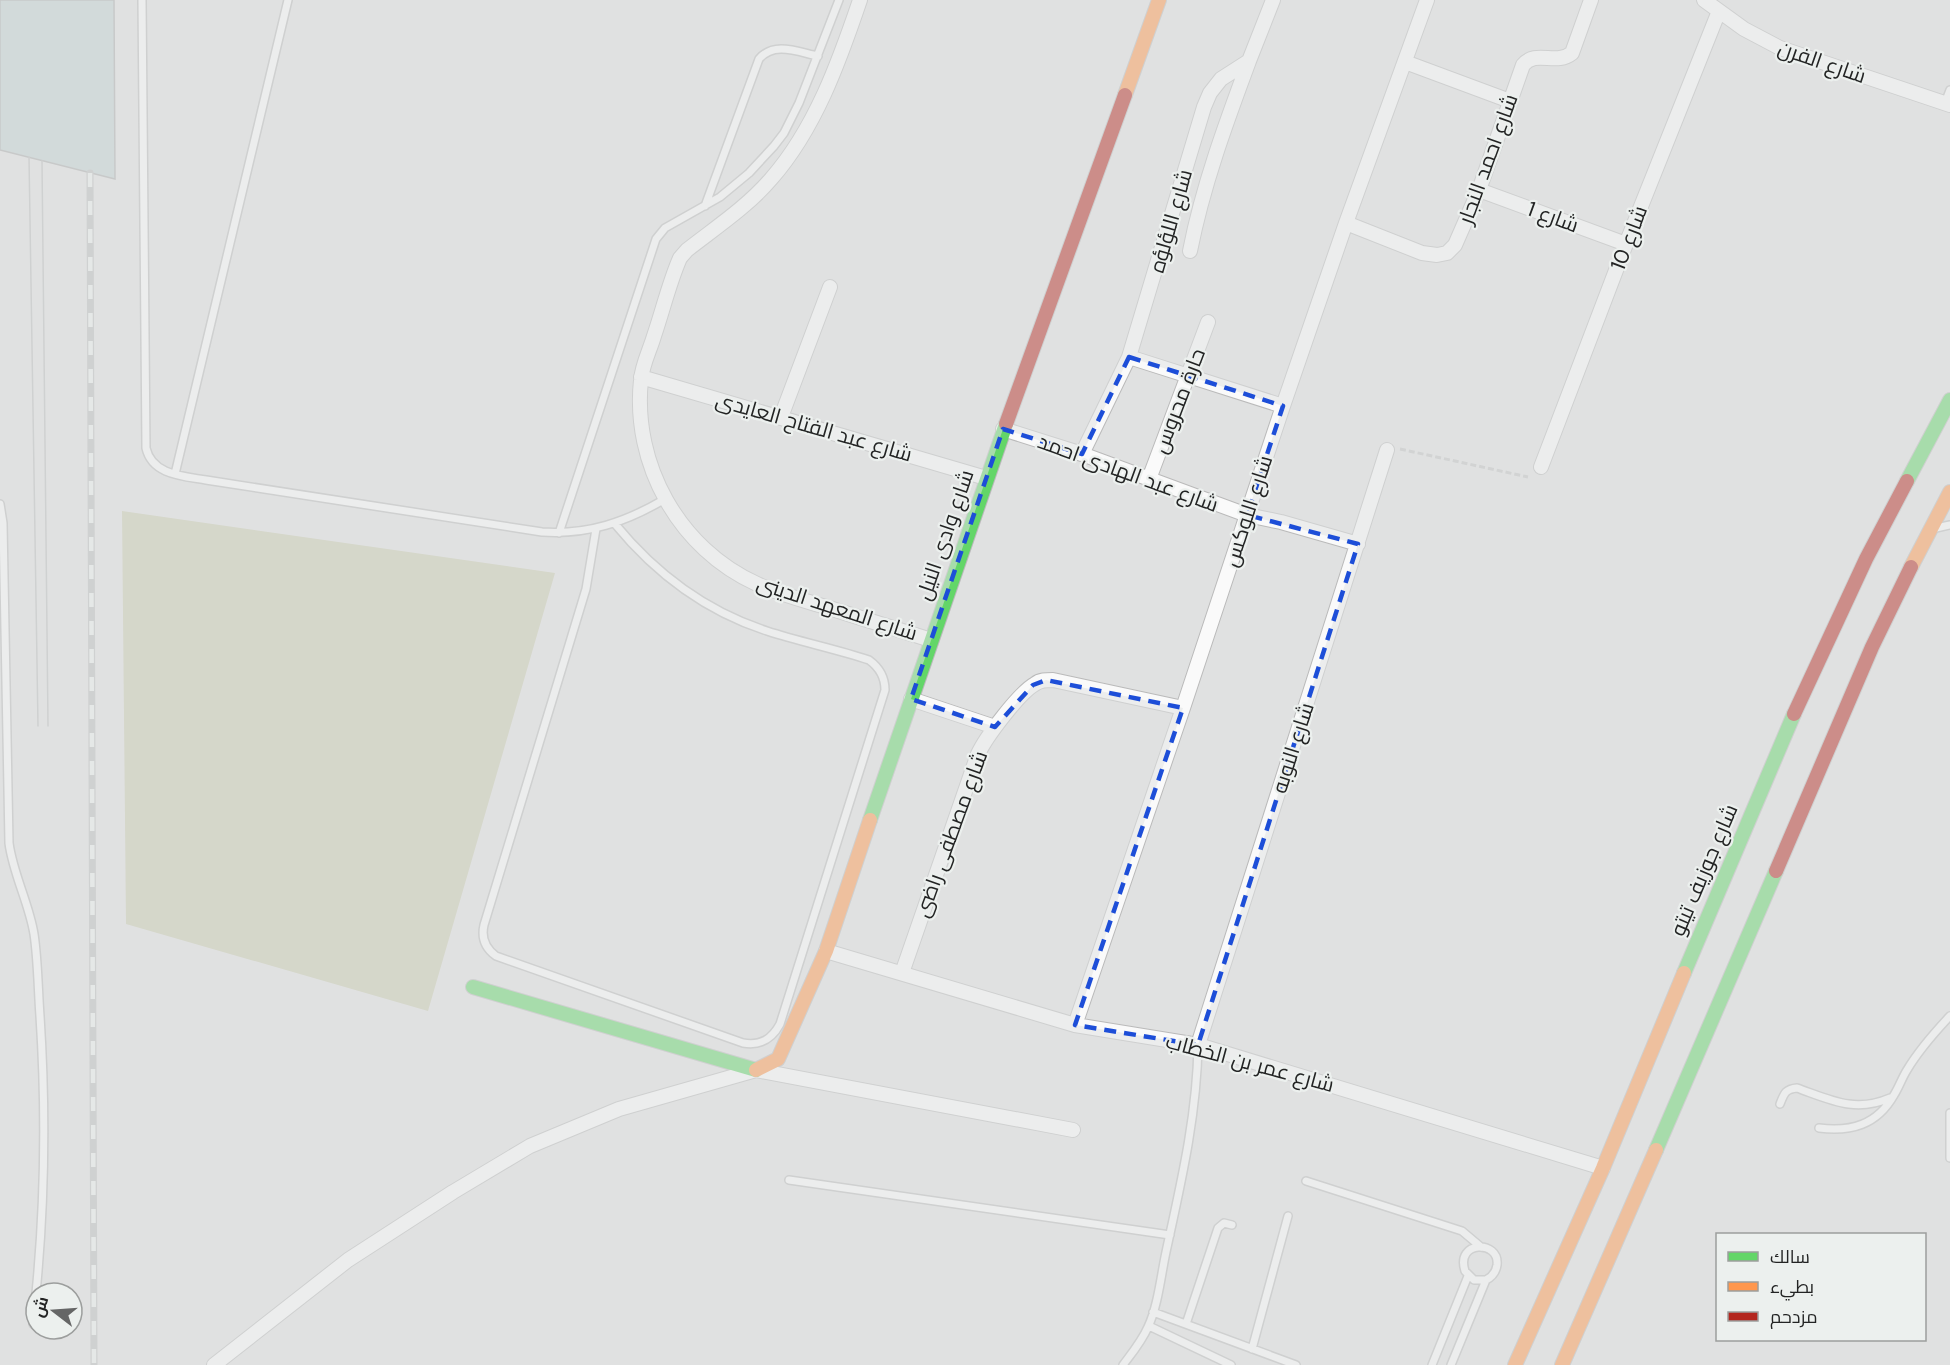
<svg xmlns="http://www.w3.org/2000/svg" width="1950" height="1365" font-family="'DM Sans',Cairo,sans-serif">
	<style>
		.green { fill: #c8c9ad }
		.building { fill: #c1d0d1; stroke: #abacac; stroke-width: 1.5 }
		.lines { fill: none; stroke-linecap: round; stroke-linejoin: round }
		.lane-casing { stroke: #bababa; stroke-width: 10 }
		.street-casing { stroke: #bababa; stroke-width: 16 }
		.fast-casing { stroke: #bababa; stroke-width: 16 }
		.slow-casing { stroke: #bababa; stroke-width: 16 }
		.jam-casing { stroke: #bababa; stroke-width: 16 }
		.path { stroke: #c0c1c1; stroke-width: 3; stroke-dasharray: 6 3; stroke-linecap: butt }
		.lane { stroke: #fafafa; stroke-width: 7 }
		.street { stroke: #fafafa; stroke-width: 14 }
		.fast { stroke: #63d668; stroke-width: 14 }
		.slow { stroke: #ff974d; stroke-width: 14 }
		.jam { stroke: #b3261e; stroke-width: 14 }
		.tram { stroke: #bbbcbc; stroke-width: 1.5 }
		.rail-casing { stroke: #bbbcbc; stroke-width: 7 }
		.rail { stroke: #ecf0ee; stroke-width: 4.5; stroke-dasharray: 14; stroke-linecap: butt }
		.marked { fill: none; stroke: #1d4ed8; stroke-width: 4.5; stroke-dasharray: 12 8; stroke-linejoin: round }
		.labels { text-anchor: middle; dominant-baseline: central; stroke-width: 4.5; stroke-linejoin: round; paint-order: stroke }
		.street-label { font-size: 21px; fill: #232424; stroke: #ecf0ee }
	</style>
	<rect width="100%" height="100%" fill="#e0e1e1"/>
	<path class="green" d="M 122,511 L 555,573 L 428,1011 L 126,924 Z"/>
	<path class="building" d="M 0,0 L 114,0 L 115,179 L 0,150 Z"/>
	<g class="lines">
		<defs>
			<path id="lane" d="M 142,0 L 146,448 C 152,475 183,476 206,480 L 542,532 C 588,535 626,522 665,499
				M 1945,103 L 1950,90
				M 705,206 L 759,59 C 774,41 798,52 818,56
				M 175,474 L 288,0
				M 0,504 L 3,523 L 9,843 C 13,874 29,903 34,934 C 38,961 38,989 40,1016 C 46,1108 45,1201 36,1293
				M 1936,528 L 1950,525
				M 596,529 L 586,589 L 484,925 C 481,938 485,948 496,956 L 743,1043 C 761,1046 772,1039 780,1024 L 885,690 C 885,677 880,668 869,660 C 836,649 801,642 767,631 C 705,611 656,574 615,524
				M 559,533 L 656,239 L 665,228 L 720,197 L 749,173 L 774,146 L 784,133 L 799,103 L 839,0
				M 1780,1104 C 1784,1094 1785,1089 1797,1088 C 1831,1100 1855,1113 1890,1098
				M 1950,1113 L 1950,1158
				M 1819,1128 C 1851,1132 1877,1125 1894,1095 C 1899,1087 1902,1078 1907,1070 C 1919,1050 1934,1033 1950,1016
				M 789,1180 L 1170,1235
				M 1306,1181 L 1462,1231 L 1481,1247
				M 1153,1312 L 1296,1365
				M 33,1324 L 36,1296
				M 1186,1324 L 1218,1228 L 1224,1223 L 1232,1225
				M 1149,1326 L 1231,1365
				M 1252,1349 L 1288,1216
				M 1123,1365 C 1132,1353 1142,1341 1148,1327 C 1158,1306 1161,1275 1166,1252 C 1181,1183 1197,1115 1198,1045
				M 1432,1365 L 1468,1276
				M 1451,1365 L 1486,1280 C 1492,1277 1496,1272 1497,1265 C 1500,1240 1455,1240 1465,1271 L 1474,1280 L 1486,1280"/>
			<path id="street" d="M 860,0 C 839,62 815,129 771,179 C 747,207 715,228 687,250 L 680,258 C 669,283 663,310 654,336 C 650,350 642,365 641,380 C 632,464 679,549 757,584 C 779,594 803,600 826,607 C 861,618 896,629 931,640
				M 1704,0 L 1744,29 L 1780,48 L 1950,105
				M 1405,62 L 1510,101
				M 1479,190 L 1626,244
				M 1346,223 L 1422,253 L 1437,255 L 1447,253 L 1455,245 L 1479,190 L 1523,65 C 1536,49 1556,66 1572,53 L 1591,0
				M 1190,251 C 1203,185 1226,123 1249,61
				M 1129,357 L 1283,406
				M 641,377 L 986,478
				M 781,417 L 830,287
				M 1003,429 L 1082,454 L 1247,515 L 1281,522 L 1358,544
				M 1082,454 L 1129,357 L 1204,107 L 1210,93 L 1221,79 L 1249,61 L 1273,0
				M 1541,467 L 1626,244 L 1719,11
				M 1149,479 L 1208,322
				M 911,699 L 995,727
				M 826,951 L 1075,1025 L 1198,1045 L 1603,1168
				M 902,973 L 978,754 C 986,737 1019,693 1035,684 C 1040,680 1046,680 1053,680 L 1183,708
				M 1075,1025 L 1183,708 L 1283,406 L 1346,223 L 1427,0
				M 1198,1045 L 1387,450
				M 214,1365 L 348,1260 L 453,1192 L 530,1146 L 619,1109 L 756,1070 L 1073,1130"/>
			<path id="fast" d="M 1907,481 L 1950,400
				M 870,820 L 1006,424
				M 1684,973 L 1794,714
				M 473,987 L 756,1070
				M 1656,1150 L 1776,871"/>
			<path id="slow" d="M 1125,95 L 1159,0
				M 1911,567 L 1950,492
				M 756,1070 L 778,1059 L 826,951 L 870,820
				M 1515,1365 L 1603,1168 L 1684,973
				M 1562,1365 L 1656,1150"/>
			<path id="jam" d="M 1006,424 L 1125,95
				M 1794,714 L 1866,559 L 1907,481
				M 1776,871 L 1872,647 L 1911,567"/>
		</defs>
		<use href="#lane" class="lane-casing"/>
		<use href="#street" class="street-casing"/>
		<use href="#fast" class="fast-casing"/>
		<use href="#slow" class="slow-casing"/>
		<use href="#jam" class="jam-casing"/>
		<path class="path" d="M 1400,449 L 1528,477"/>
		<use href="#lane" class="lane"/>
		<use href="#street" class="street"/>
		<use href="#fast" class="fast"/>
		<use href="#slow" class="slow"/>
		<use href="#jam" class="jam"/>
		<path class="tram" d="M 29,157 L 38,726
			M 42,161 L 48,726"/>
		<defs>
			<path id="rail" d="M 90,173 L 94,1365"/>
		</defs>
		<use href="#rail" class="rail-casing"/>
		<use href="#rail" class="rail"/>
	</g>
	<path d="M0 0H1950V1365H0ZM 1129,357 L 1283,406 L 1247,515 L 1358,544 L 1198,1045 L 1075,1025 L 1183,708 L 1046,680 L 1033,685 L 995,727 L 911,699 L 1003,429 L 1082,454 Z" fill="#e0e1e1" fill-opacity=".55" fill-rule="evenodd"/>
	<path class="marked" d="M 1129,357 L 1283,406 L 1247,515 L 1358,544 L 1198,1045 L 1075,1025 L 1183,708 L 1046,680 L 1033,685 L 995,727 L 911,699 L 1003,429 L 1082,454 Z"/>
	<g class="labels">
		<g class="street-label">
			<text transform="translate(1822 62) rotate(19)">شارع الفرن</text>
			<text transform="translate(1488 159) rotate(-70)">شارع احمد النجار</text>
			<text transform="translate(1553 217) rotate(20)">شارع 1</text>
			<text transform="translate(1171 221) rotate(-74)">شارع اللؤلؤه</text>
			<text transform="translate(1629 238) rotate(-69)">شارع 10</text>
			<text transform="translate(1179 401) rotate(-69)">حارة محروس</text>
			<text transform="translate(814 427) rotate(16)">شارع عبد الفتاح العايدى</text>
			<text transform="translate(1128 473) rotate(20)">شارع عبد الهادى احمد</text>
			<text transform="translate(1248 511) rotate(-72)">شارع اللوكس</text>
			<text transform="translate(945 535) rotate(-71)">شارع وادى النيل</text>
			<text transform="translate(837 608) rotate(18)">شارع المعهد الدينى</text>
			<text transform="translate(1293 748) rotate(-72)">شارع النوبه</text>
			<text transform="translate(951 834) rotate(-70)">شارع مصطفى راضى</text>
			<text transform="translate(1704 870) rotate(-67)">شارع جوزيف تيتو</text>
			<text transform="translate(1250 1063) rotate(15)">شارع عمر بن الخطاب</text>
		</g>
	</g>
	<rect x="1716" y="1233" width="210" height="108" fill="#ecf0ee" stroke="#9c9e9d" stroke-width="1.5"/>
	<rect x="1728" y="1252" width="30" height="9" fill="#63d668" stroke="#9c9e9d" stroke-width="1.5"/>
	<text x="1770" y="1263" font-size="18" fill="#232424">سالك</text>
	<rect x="1728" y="1282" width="30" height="9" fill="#ff974d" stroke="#9c9e9d" stroke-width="1.5"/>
	<text x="1770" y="1293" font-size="18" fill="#232424">بطيء</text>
	<rect x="1728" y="1312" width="30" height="9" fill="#b3261e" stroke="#9c9e9d" stroke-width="1.5"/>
	<text x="1770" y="1323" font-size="18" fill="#232424">مزدحم</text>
	<g transform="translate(54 1311) rotate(287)"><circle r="28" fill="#ecf0ee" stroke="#9c9e9d" stroke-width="1.5"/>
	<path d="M0-4.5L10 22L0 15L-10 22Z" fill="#656666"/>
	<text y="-9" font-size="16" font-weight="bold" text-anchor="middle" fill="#232424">ش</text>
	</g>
</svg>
